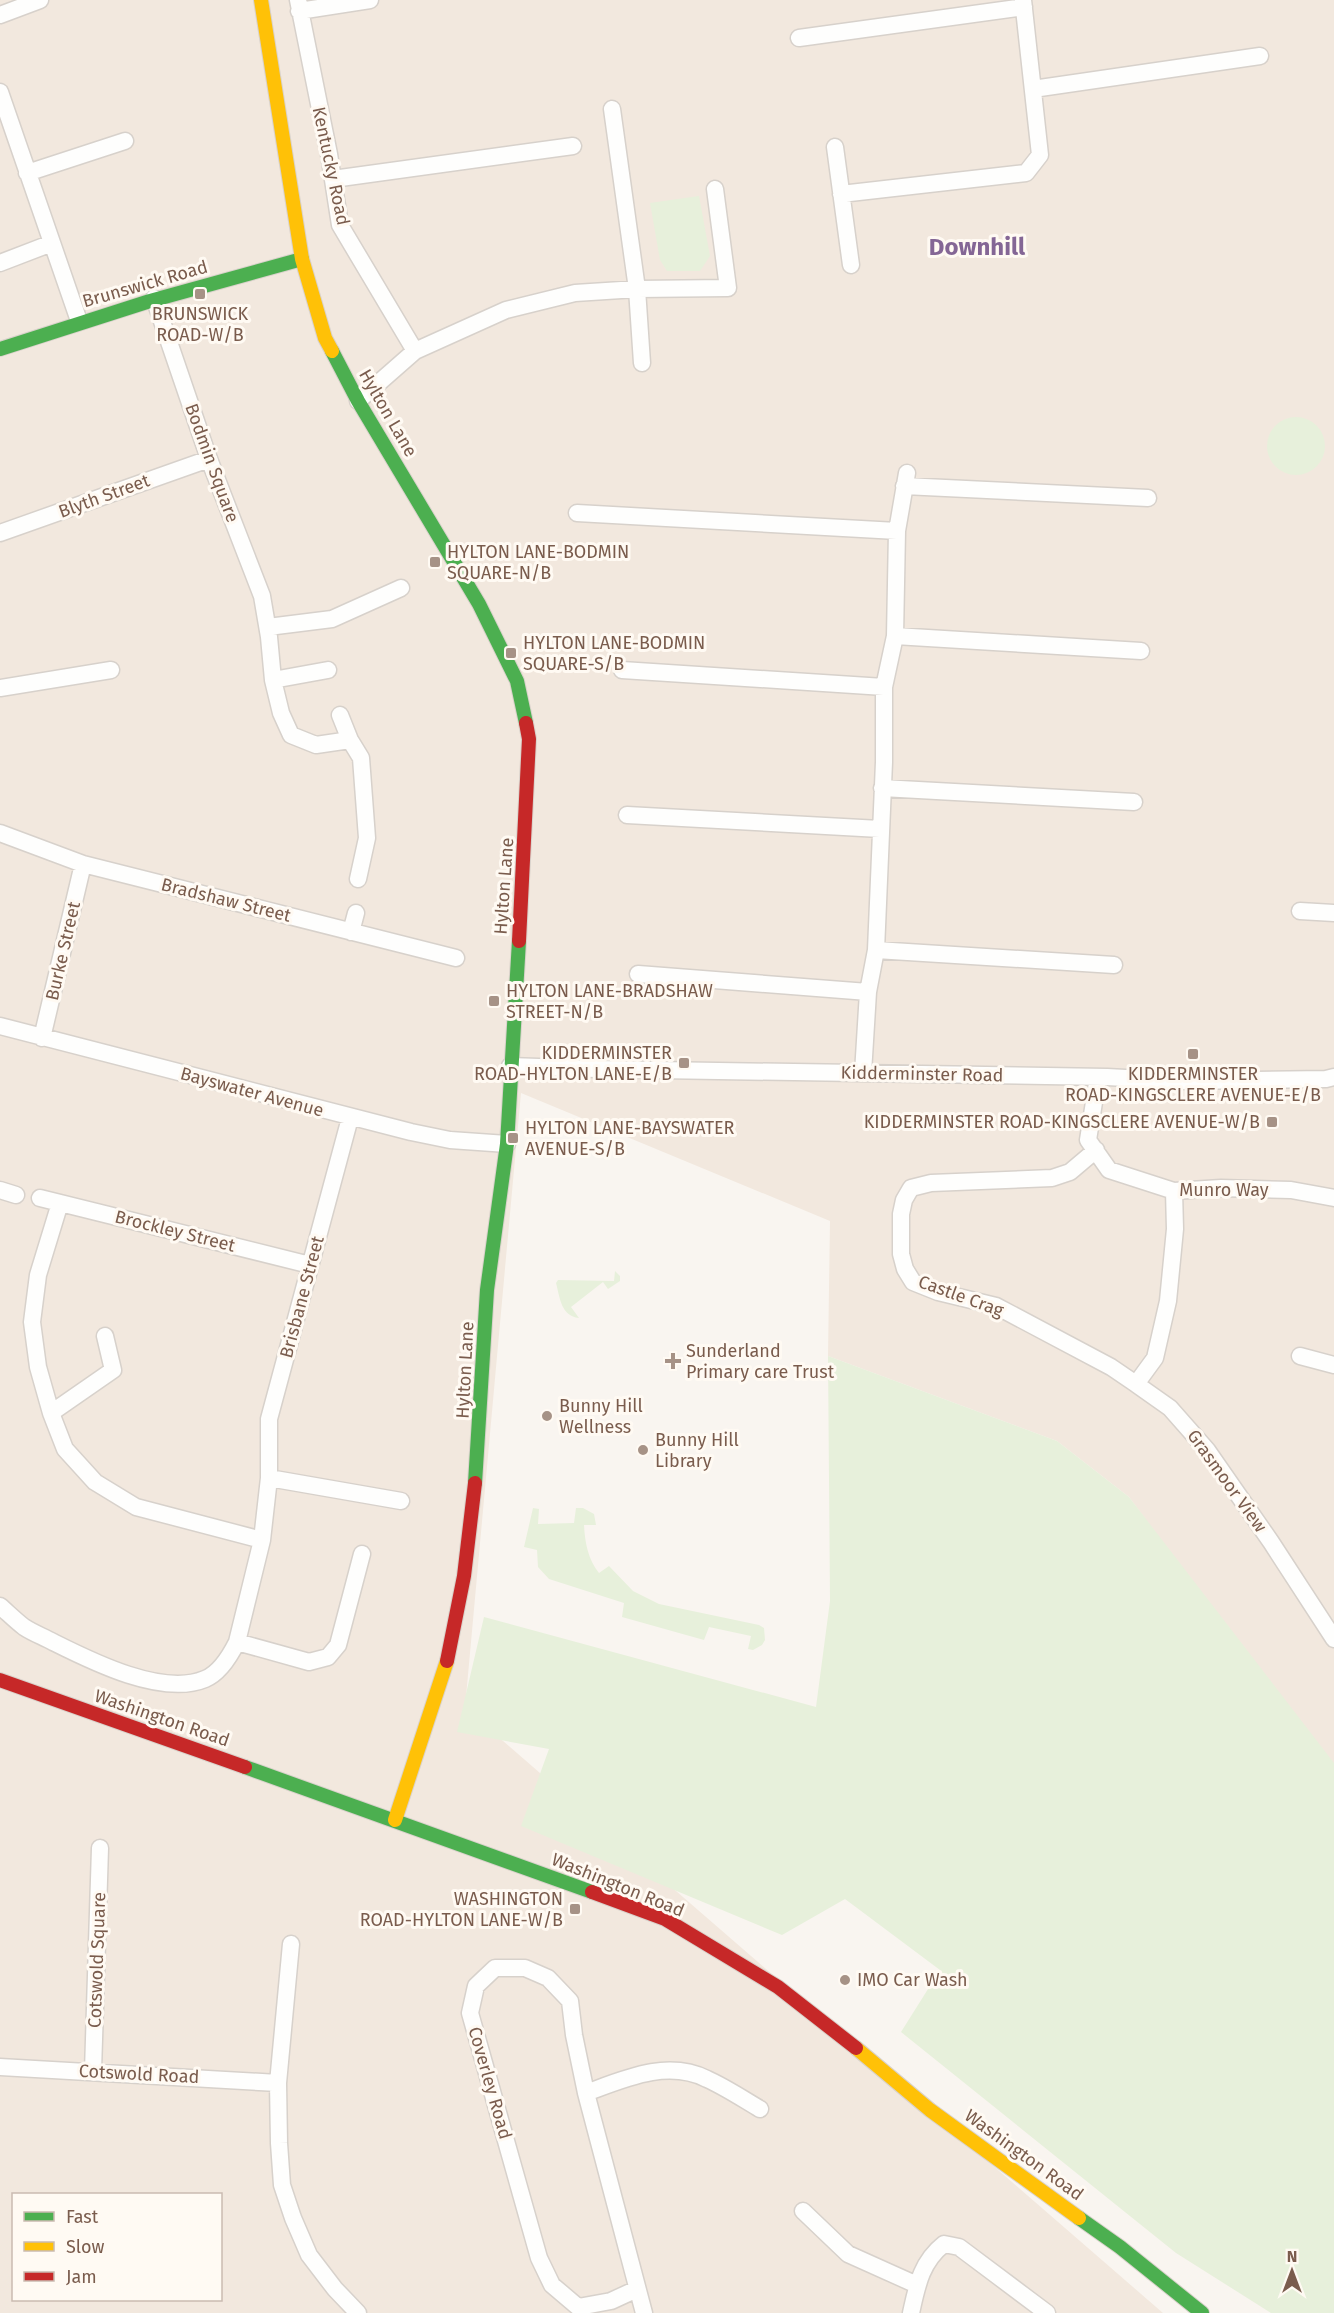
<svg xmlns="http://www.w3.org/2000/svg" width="1334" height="2313" font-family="'Fira Sans',sans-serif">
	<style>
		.residential { fill: #f2e8de; fill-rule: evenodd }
		.green { fill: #e7f0db }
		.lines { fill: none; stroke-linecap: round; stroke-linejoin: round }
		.street-casing { stroke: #d7d1cb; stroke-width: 19 }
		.fast-casing { stroke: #d9d2cb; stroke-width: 16 }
		.slow-casing { stroke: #d9d2cb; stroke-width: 16 }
		.jam-casing { stroke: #d9d2cb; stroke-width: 16 }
		.street { stroke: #fefefd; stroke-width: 16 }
		.fast { stroke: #4caf50; stroke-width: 14 }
		.slow { stroke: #ffc107; stroke-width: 14 }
		.jam { stroke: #c62828; stroke-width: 14 }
		.poi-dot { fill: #a69286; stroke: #fffaf3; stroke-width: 2 }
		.labels { text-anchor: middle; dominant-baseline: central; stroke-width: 6; stroke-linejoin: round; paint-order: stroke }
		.street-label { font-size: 18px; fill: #7a5c4d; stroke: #fffaf3 }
		.poi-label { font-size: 18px; fill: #7a5c4d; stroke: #fffaf3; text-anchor: start }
		.district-label { font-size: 24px; font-weight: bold; fill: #846695; stroke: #fffaf3 }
	</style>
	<rect width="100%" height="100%" fill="#f9f5f0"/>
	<path class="residential" d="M 0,0 L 1334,0 L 1334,1774 L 1129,1497 L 1057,1441 L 828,1356 L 830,1221 L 521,1093 L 465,1708 L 1163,2313 L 0,2313 ZM 14,2194 L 220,2194 L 220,2300 L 14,2300 Z"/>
	<path class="green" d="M 699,196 L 710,256 L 700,271 L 667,271 L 660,260 L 650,203 Z
		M1267 446a29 29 0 1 1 58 0a29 29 0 1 1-58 0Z
		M 615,1271 L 620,1276 L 620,1281 L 608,1289 L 603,1282 L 571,1307 L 579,1318 C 561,1316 560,1298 556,1283 L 558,1280 L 614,1281 Z
		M 828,1356 L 1057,1441 L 1129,1497 L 1334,1763 L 1334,2313 L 1271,2313 L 1176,2253 L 901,2032 L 940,1970 L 845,1899 L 782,1935 L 521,1826 L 549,1749 L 457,1732 L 484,1617 L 816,1707 L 830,1601 Z
		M 533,1508 L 539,1509 L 538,1524 L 574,1523 L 576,1508 L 583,1508 L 594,1514 L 596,1525 L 584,1525 C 585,1543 588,1559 599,1573 L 609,1566 L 633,1591 L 659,1604 L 759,1625 L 764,1628 L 765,1640 L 762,1645 L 753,1650 L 748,1649 L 751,1636 L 709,1627 L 704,1640 L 622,1617 L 624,1603 L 549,1579 L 538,1567 L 537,1550 L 524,1547 Z"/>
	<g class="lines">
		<defs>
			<path id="street" d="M 298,0 L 329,154 L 340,225 L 415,351
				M 299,11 L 370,0
				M 0,15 L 40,0
				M 799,38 L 1024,7
				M 1033,89 L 1260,56
				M 0,92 L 79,321
				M 612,109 L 637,289 L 642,363
				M 835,147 L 851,265
				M 27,173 L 125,141
				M 333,179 L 573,146
				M 841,194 L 1026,173 L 1040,155 L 1023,0
				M 0,263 L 52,243
				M 154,298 L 209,459 L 262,596 L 269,637 L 273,680 L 281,713 L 291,735 L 316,745 L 350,740
				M 358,401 L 415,351 L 506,310 L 575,293 L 637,289 L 728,288 L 715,189
				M 904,486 L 1148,498
				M 577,513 L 897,531
				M 0,533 L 209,459
				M 268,627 L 332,619 L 401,588
				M 895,636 L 1141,651
				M 622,670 L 884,687
				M 273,680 L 328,670
				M 0,688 L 111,670
				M 340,715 L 350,740 L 361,758 L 367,838 L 358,879
				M 882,788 L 1134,802
				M 627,815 L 880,829
				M 0,833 L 83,864 L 456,958
				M 1300,911 L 1334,913
				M 351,932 L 356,913
				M 876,950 L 1114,965
				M 638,974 L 868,992
				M 0,1026 L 411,1132 L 450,1140 L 507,1144
				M 42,1038 L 83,864
				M 510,1066 L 596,1069 L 1107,1077 L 1182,1081 L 1326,1079 L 1334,1077
				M 863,1073 L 868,992 L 876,950 L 884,762 L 884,687 L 895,636 L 897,531 L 907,473
				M 1098,1077 L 1088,1140 L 1109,1170 L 1174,1191 L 1221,1188 L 1291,1190 L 1334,1198
				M 1096,1150 L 1070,1172 L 1052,1178 L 931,1183 L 911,1188 L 904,1200 L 901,1214 L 901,1254 L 905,1269 L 913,1282 L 938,1292 L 996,1306 L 1111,1367 L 1136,1384
				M 0,1190 L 16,1195
				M 1174,1191 L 1175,1229 L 1168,1301 L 1155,1358 L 1136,1384 L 1170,1408 L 1207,1450 L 1271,1542 L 1334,1639
				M 40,1198 L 310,1265
				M 60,1203 L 38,1275 L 32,1322 L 38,1367 L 51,1413 L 65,1449 L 95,1482 L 136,1507 L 262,1540
				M 1300,1356 L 1334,1365
				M 51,1413 L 113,1370 L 105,1336
				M 269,1478 L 401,1501
				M 0,1606 C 8,1613 16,1621 24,1627 C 33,1633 44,1637 53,1642 C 91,1661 162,1697 205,1679 C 220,1673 230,1656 237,1642 L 262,1540 L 269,1478 L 269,1419 L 350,1118
				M 237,1642 L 309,1662 L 328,1657 L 338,1645 L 362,1554
				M 0,2067 L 278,2083 L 279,2143 L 282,2185 L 293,2218 L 309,2255 L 335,2289 L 358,2313
				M 93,2071 L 100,1848
				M 278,2083 L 291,1944
				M 586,2093 C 624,2079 667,2059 707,2079 C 725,2087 743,2099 760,2109
				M 803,2211 L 848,2254 L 917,2285
				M 637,2289 L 611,2301 L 578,2307 L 552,2285 L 539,2258 L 470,2013 L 476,1986 L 495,1968 L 525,1968 L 548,1978 L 570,2001 L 574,2035 L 586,2093 L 644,2313
				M 911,2313 C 917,2286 921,2262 944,2244 L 959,2247 L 1047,2313"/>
			<path id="fast" d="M 0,349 L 150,301 L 302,259
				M 332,351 L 358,401 L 479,604 L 517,681 L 526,723
				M 475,1483 L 487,1290 L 507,1144 L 519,941
				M 245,1767 L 592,1892
				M 1079,2218 L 1120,2247 L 1202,2313"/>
			<path id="slow" d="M 261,0 L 302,259 L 325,338 L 332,351
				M 395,1820 L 447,1661
				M 856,2048 L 930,2110 L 1079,2218"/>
			<path id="jam" d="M 519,941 L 529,739 L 526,723
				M 447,1661 L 464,1576 L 475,1483
				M 0,1680 L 245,1767
				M 592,1892 L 665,1919 L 778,1987 L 856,2048"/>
		</defs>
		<use href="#street" class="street-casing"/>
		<use href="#fast" class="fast-casing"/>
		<use href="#slow" class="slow-casing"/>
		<use href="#jam" class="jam-casing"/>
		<use href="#street" class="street"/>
		<use href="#fast" class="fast"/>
		<use href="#slow" class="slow"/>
		<use href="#jam" class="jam"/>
	</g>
	<g class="poi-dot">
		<rect x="194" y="288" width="12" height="12" rx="3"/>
		<rect x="429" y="556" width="12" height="12" rx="3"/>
		<rect x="505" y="647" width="12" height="12" rx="3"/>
		<rect x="488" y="995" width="12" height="12" rx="3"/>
		<rect x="1187" y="1048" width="12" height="12" rx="3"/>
		<rect x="678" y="1057" width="12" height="12" rx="3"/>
		<rect x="1266" y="1116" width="12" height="12" rx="3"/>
		<rect x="507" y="1132" width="12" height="12" rx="3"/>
		<path d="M670 1352h6v6h6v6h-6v6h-6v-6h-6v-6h6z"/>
		<circle cx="547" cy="1416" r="6"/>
		<circle cx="643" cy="1450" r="6"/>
		<rect x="569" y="1903" width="12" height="12" rx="3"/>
		<circle cx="845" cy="1980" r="6"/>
	</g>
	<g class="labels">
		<g class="street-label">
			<text transform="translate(331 166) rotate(78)">Kentucky Road</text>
			<text transform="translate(145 284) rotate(-16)">Brunswick Road</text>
			<text transform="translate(388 413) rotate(60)">Hylton Lane</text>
			<text transform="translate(212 463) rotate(70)">Bodmin Square</text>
			<text transform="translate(104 496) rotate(-20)">Blyth Street</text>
			<text transform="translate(504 886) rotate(-86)">Hylton Lane</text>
			<text transform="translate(226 900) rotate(14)">Bradshaw Street</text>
			<text transform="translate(63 951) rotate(-77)">Burke Street</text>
			<text transform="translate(922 1074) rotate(1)">Kidderminster Road</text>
			<text transform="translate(252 1092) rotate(15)">Bayswater Avenue</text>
			<text x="1224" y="1190">Munro Way</text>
			<text transform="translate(175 1231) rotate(14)">Brockley Street</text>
			<text transform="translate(961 1296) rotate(20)">Castle Crag</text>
			<text transform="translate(302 1297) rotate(-75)">Brisbane Street</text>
			<text transform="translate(465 1370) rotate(-87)">Hylton Lane</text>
			<text transform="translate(1227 1481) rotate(54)">Grasmoor View</text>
			<text transform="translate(162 1718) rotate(19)">Washington Road</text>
			<text transform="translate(618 1885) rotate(22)">Washington Road</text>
			<text transform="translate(97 1960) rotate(-88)">Cotswold Square</text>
			<text transform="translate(139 2074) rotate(3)">Cotswold Road</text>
			<text transform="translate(490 2083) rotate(74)">Coverley Road</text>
			<text transform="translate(1024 2155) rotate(36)">Washington Road</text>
		</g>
		<g class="poi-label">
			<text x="200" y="314" text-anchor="middle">BRUNSWICK<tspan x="200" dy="21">ROAD-W/B</tspan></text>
			<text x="447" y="552">HYLTON LANE-BODMIN<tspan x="447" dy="21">SQUARE-N/B</tspan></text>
			<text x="523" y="643">HYLTON LANE-BODMIN<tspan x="523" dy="21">SQUARE-S/B</tspan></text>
			<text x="506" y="991">HYLTON LANE-BRADSHAW<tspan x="506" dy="21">STREET-N/B</tspan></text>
			<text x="672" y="1053" text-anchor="end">KIDDERMINSTER<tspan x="672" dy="21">ROAD-HYLTON LANE-E/B</tspan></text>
			<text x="1193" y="1074" text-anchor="middle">KIDDERMINSTER<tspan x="1193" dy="21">ROAD-KINGSCLERE AVENUE-E/B</tspan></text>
			<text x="1260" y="1122" text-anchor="end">KIDDERMINSTER ROAD-KINGSCLERE AVENUE-W/B</text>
			<text x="525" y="1128">HYLTON LANE-BAYSWATER<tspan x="525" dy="21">AVENUE-S/B</tspan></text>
			<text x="686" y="1351">Sunderland<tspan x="686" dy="21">Primary care Trust</tspan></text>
			<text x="559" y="1406">Bunny Hill<tspan x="559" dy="21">Wellness</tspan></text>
			<text x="655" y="1440">Bunny Hill<tspan x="655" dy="21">Library</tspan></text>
			<text x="563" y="1899" text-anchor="end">WASHINGTON<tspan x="563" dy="21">ROAD-HYLTON LANE-W/B</tspan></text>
			<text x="857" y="1980">IMO Car Wash</text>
		</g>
		<g class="district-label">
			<text x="977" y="247">Downhill</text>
		</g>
	</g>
	<rect x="12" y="2193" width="210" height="108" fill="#fffaf3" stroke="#cabbb1" stroke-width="1.5"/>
	<rect x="24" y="2212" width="30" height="9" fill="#4caf50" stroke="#cabbb1" stroke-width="1.5"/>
	<text x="66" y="2223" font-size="18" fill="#7a5c4d">Fast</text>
	<rect x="24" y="2242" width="30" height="9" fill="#ffc107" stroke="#cabbb1" stroke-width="1.5"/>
	<text x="66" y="2253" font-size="18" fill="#7a5c4d">Slow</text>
	<rect x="24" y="2272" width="30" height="9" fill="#c62828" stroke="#cabbb1" stroke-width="1.5"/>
	<text x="66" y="2283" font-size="18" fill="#7a5c4d">Jam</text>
	<g transform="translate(1292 2271)" stroke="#fffaf3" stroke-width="4.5" paint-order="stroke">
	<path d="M0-4.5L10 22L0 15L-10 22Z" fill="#7a5c4d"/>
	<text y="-9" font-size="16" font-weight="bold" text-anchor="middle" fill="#7a5c4d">N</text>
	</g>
</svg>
